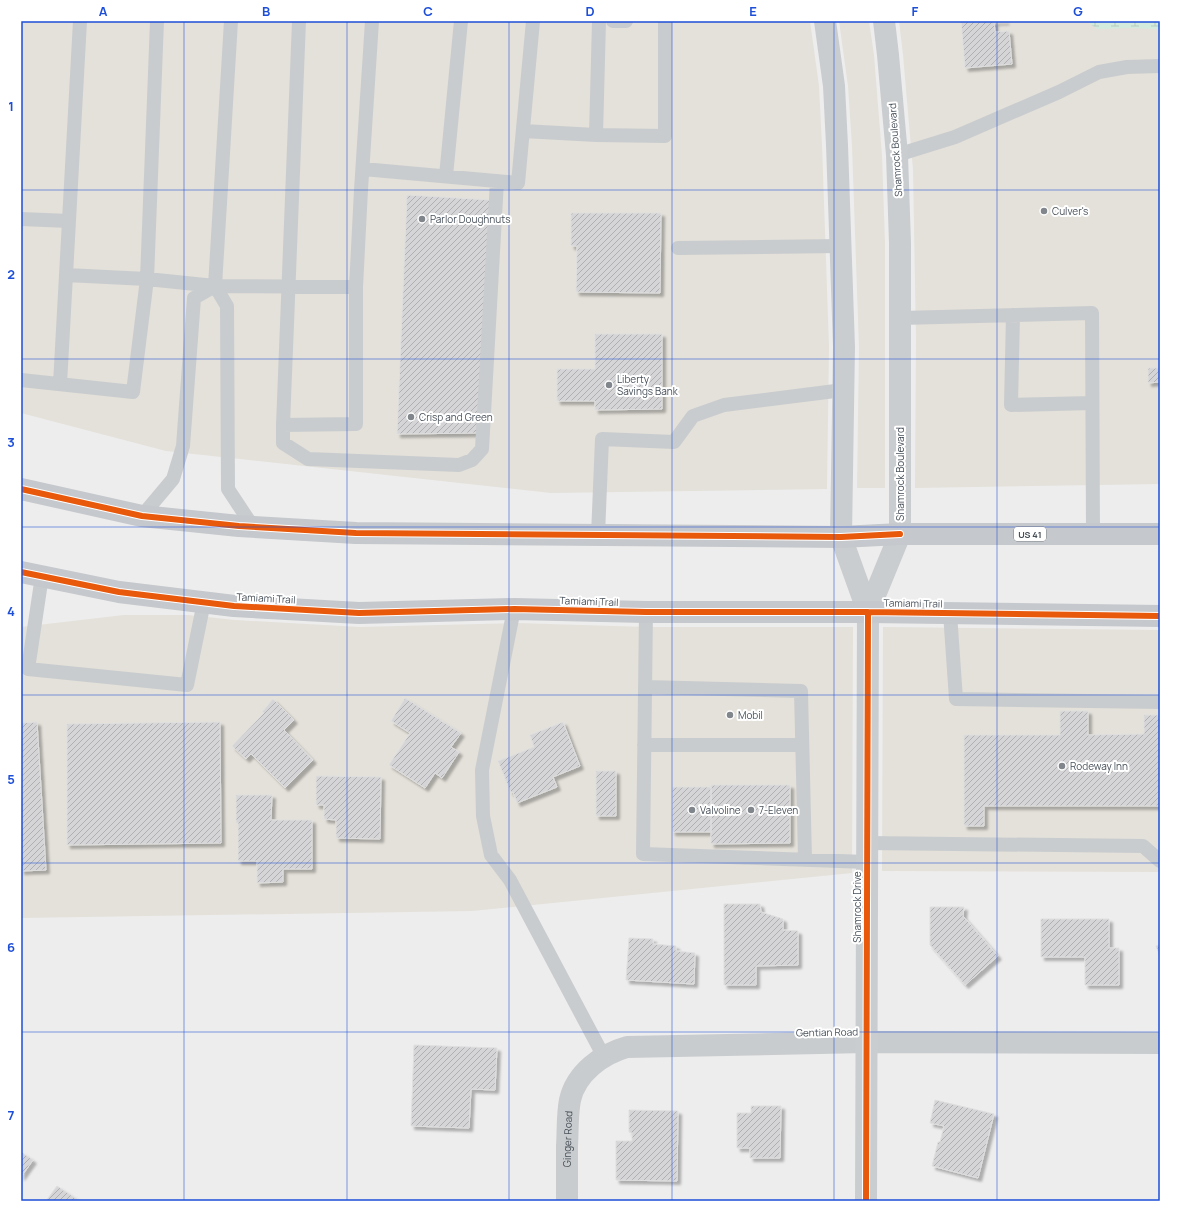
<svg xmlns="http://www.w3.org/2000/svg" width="1181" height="1222" font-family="Manrope,sans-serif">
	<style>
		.commercial { fill: #e4e1da }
		.wetland { fill: url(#wetland-marsh) }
		.building { fill: url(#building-hatch); stroke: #dfdfe0; filter: url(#shadow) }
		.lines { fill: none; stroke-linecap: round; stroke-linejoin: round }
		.lane { stroke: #c9ccce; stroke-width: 14 }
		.street { stroke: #c9ccce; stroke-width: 22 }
		.secondary { stroke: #cacdcf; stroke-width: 22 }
		.primary { stroke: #c5c8cc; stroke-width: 22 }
		.cycleway-casing { stroke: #fff; stroke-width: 8 }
		.cycleway { stroke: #e8590c; stroke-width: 6 }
		.grid { fill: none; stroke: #1d4ed8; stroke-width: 1; stroke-opacity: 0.55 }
		.poi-dot { fill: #81868c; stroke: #fff; stroke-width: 1.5 }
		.labels { text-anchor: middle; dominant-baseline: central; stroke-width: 4; stroke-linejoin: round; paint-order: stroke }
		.shield { fill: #fff; stroke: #7e848a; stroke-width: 1 }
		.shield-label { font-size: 9px; font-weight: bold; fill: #464f58 }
		.street-label { font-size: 10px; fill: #464f58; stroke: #fff }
		.poi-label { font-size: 10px; fill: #464f58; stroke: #fff; text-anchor: start }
		.neatline { fill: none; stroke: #1d4ed8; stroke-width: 1.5 }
		.grid-label { font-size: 13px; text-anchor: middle; font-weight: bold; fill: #1d4ed8 }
	</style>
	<defs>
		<pattern id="wetland-marsh" width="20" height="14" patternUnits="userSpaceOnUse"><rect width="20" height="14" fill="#d3ebdd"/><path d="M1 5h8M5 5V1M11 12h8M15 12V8" fill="none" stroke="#b6cbc0"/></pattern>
		<pattern id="building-hatch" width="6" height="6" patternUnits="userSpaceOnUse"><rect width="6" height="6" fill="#d5d5d7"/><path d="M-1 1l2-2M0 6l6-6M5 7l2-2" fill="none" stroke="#afafb1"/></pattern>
		<filter id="shadow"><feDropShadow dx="3.5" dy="3.5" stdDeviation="1" flood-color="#0004"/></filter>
	</defs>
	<rect width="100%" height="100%" fill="#eeeded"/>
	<path class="commercial" d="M 21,21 L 810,21 L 819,86 L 822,145 L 829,346 L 827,489 L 551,493 L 166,451 L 21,413 Z
		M 839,21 L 869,21 L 874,55 L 882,155 L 885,243 L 885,488 L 857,488 L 859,348 L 852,146 L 848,86 Z
		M 899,21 L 1089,21 L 1090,24 L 1160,29 L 1160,484 L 915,488 L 916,338 L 913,170 L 903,55 Z
		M 124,615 L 188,615 L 235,620 L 360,627 L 516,623 L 647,627 L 853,627 L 852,873 L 472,911 L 21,918 L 21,627 Z
		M 883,627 L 1160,630 L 1160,872 L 882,871 Z"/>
	<path class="wetland" d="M 1089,21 L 1160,21 L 1160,29 L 1130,28 L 1097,29 L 1090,24 Z"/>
	<path class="building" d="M 961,21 L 1006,21 L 994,22 L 995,32 L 1009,31 L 1012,64 L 965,68 Z
		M 407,195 L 490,200 L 479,433 L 397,434 Z
		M 571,213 L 661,213 L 660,293 L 576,292 L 577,246 L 571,246 Z
		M 595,334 L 662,334 L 662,409 L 595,410 L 595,401 L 557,401 L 557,369 L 595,369 Z
		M 1148,368 L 1160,368 L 1160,382 L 1148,383 Z
		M 405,698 L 461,733 L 451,747 L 459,752 L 442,778 L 435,773 L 425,788 L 389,765 L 410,733 L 391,721 Z
		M 273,699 L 294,720 L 284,730 L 313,760 L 285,788 L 251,754 L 246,759 L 232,746 L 264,713 L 262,712 Z
		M 1060,711 L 1088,711 L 1088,735 L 1144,734 L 1144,715 L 1160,715 L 1160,806 L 984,806 L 984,826 L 964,826 L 964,735 L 1060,735 Z
		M 37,722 L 46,870 L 21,871 L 21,723 Z
		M 220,722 L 221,843 L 67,845 L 67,724 Z
		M 563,722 L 580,766 L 553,777 L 557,787 L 517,803 L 513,792 L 511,793 L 498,761 L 534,747 L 530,735 Z
		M 596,771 L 616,771 L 616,816 L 596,816 Z
		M 316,776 L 381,777 L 380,839 L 336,838 L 336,820 L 324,819 L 324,805 L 316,805 Z
		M 711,785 L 790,785 L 790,843 L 711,844 Z
		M 672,787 L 711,787 L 711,832 L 672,832 Z
		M 236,795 L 272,795 L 271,820 L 312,820 L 312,869 L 283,869 L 283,882 L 257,883 L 257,861 L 238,861 L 238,823 L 236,823 Z
		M 724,904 L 760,904 L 761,912 L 783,919 L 783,930 L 798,931 L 798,965 L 756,966 L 756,985 L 724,985 Z
		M 930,907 L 964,907 L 963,916 L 998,956 L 965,985 L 930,945 Z
		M 1041,919 L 1109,919 L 1109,948 L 1119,948 L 1119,985 L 1085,985 L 1085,957 L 1041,957 Z
		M 629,938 L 653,939 L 653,944 L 676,946 L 676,951 L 695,953 L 694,984 L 626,980 Z
		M 1160,945 L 1160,956 L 1156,946 Z
		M 414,1045 L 497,1048 L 495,1090 L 471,1089 L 469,1128 L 411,1126 Z
		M 935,1100 L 994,1114 L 978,1178 L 932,1166 L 938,1142 L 940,1142 L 944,1126 L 930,1123 Z
		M 751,1106 L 781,1106 L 780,1158 L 750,1158 L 750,1148 L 737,1148 L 737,1113 L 751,1113 Z
		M 629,1110 L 678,1111 L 677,1181 L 616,1180 L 616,1141 L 632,1141 L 632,1133 L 629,1132 Z
		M 21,1152 L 33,1160 L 21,1177 Z
		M 57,1186 L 80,1201 L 46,1201 Z"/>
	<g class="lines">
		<path class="lane" d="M 231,21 L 215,286 L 227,306 L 228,489 L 253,527
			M 299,21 L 283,425 L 356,424 L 356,287
			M 613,21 L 626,21
			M 523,131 L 596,135 L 665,136 L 665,21
			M 596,135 L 599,21
			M 897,155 L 955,137 L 1059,92 L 1099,72 L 1127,67 L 1160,66
			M 363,169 L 518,183 L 533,21
			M 446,176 L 461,21
			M 21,219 L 69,221
			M 678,248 L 840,246
			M 66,275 L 147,279 L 157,21
			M 1013,315 L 1011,405 L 1092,403
			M 901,318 L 1092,313 L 1093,534
			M 21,380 L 133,392 L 147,279 L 215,286 L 356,287 L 361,190 L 372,21
			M 60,384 L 80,21
			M 283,425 L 283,443 L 308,459 L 459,465 L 472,460 L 482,449 L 497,181
			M 142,516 L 173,479 L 183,446 L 194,298 L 215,286
			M 598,535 L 602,439 L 674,442 L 693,416 L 724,405 L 843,390
			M 42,576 L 28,669 L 187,685 L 204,602
			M 514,609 L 482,770 L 483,816 L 491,855 L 510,880 L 604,1057
			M 646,612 L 643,854 L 867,862
			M 950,613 L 956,699 L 1160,702
			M 645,687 L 801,691 L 805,859
			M 644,745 L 802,745
			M 867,843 L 1143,846 L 1160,861"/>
		<path class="street" id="s1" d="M 567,1201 C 567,1183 567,1164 567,1146 C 568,1131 567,1115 570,1100 C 576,1073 602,1054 627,1047 L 866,1042 L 1160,1043"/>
		<path class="secondary" d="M 825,21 L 834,86 L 837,145 L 844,347 L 841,537 L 868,612 L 866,1201
			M 868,612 L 900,534 L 900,243 L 897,155 L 888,55 L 884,21"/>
		<path class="primary" d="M 21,489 L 142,516 L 239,526 L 356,533 L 841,537 L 900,534 L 1160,534
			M 21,572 L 119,592 L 234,606 L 359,613 L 514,609 L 646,612 L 868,612 L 1160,616"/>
		<defs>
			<path id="cycleway" d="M 21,489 L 142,516 L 239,526 L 356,533 L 841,537 L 900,534
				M 21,572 L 119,592 L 234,606 L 359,613 L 514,609 L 646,612 L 868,612 L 1160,616
				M 866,1201 L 868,612"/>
		</defs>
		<use href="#cycleway" class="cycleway-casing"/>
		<use href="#cycleway" class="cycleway"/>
	</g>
	<path class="grid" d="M 184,21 L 184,1201M 347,21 L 347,1201M 509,21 L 509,1201M 672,21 L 672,1201M 834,21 L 834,1201M 997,21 L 997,1201M 21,190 L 1160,190M 21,359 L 1160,359M 21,527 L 1160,527M 21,695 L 1160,695M 21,863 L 1160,863M 21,1032 L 1160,1032"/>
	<g class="poi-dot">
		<circle cx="1044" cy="211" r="4"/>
		<circle cx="422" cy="219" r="4"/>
		<circle cx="609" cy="385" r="4"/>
		<circle cx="411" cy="417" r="4"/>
		<circle cx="730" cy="715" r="4"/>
		<circle cx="1062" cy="766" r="4"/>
		<circle cx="692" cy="810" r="4"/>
		<circle cx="751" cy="810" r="4"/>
	</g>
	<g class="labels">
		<rect class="shield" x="1014" y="527" width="32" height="14" rx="3"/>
		<g class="shield-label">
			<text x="1030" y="534">US 41</text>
		</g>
		<g class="street-label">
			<text transform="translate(895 150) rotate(-94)">Shamrock Boulevard</text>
			<text transform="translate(900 474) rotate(-90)">Shamrock Boulevard</text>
			<text transform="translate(266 598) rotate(3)">Tamiami Trail</text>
			<text transform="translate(589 601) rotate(2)">Tamiami Trail</text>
			<text transform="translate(913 603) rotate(1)">Tamiami Trail</text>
			<text transform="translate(857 907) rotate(-90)">Shamrock Drive</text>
			<text transform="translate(827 1032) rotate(-1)">Gentian Road</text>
			<text stroke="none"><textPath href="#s1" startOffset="62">Ginger Road</textPath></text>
		</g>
		<g class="poi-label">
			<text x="1052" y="211">Culver's</text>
			<text x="430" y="219">Parlor Doughnuts</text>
			<text x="617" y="379">Liberty<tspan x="617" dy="12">Savings Bank</tspan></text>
			<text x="419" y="417">Crisp and Green</text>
			<text x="738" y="715">Mobil</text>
			<text x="1070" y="766">Rodeway Inn</text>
			<text x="700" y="810">Valvoline</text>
			<text x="759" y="810">7-Eleven</text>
		</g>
	</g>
	<rect width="1181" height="1222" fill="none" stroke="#ffffff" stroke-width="44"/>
	<rect x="22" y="22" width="1137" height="1178" class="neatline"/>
	<g class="grid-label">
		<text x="103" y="16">A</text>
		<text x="266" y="16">B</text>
		<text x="428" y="16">C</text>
		<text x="590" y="16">D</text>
		<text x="753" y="16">E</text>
		<text x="915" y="16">F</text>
		<text x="1078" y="16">G</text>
		<text x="11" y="111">1</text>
		<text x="11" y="279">2</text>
		<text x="11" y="447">3</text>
		<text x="11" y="616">4</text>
		<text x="11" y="784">5</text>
		<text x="11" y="952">6</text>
		<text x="11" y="1120">7</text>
	</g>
</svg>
